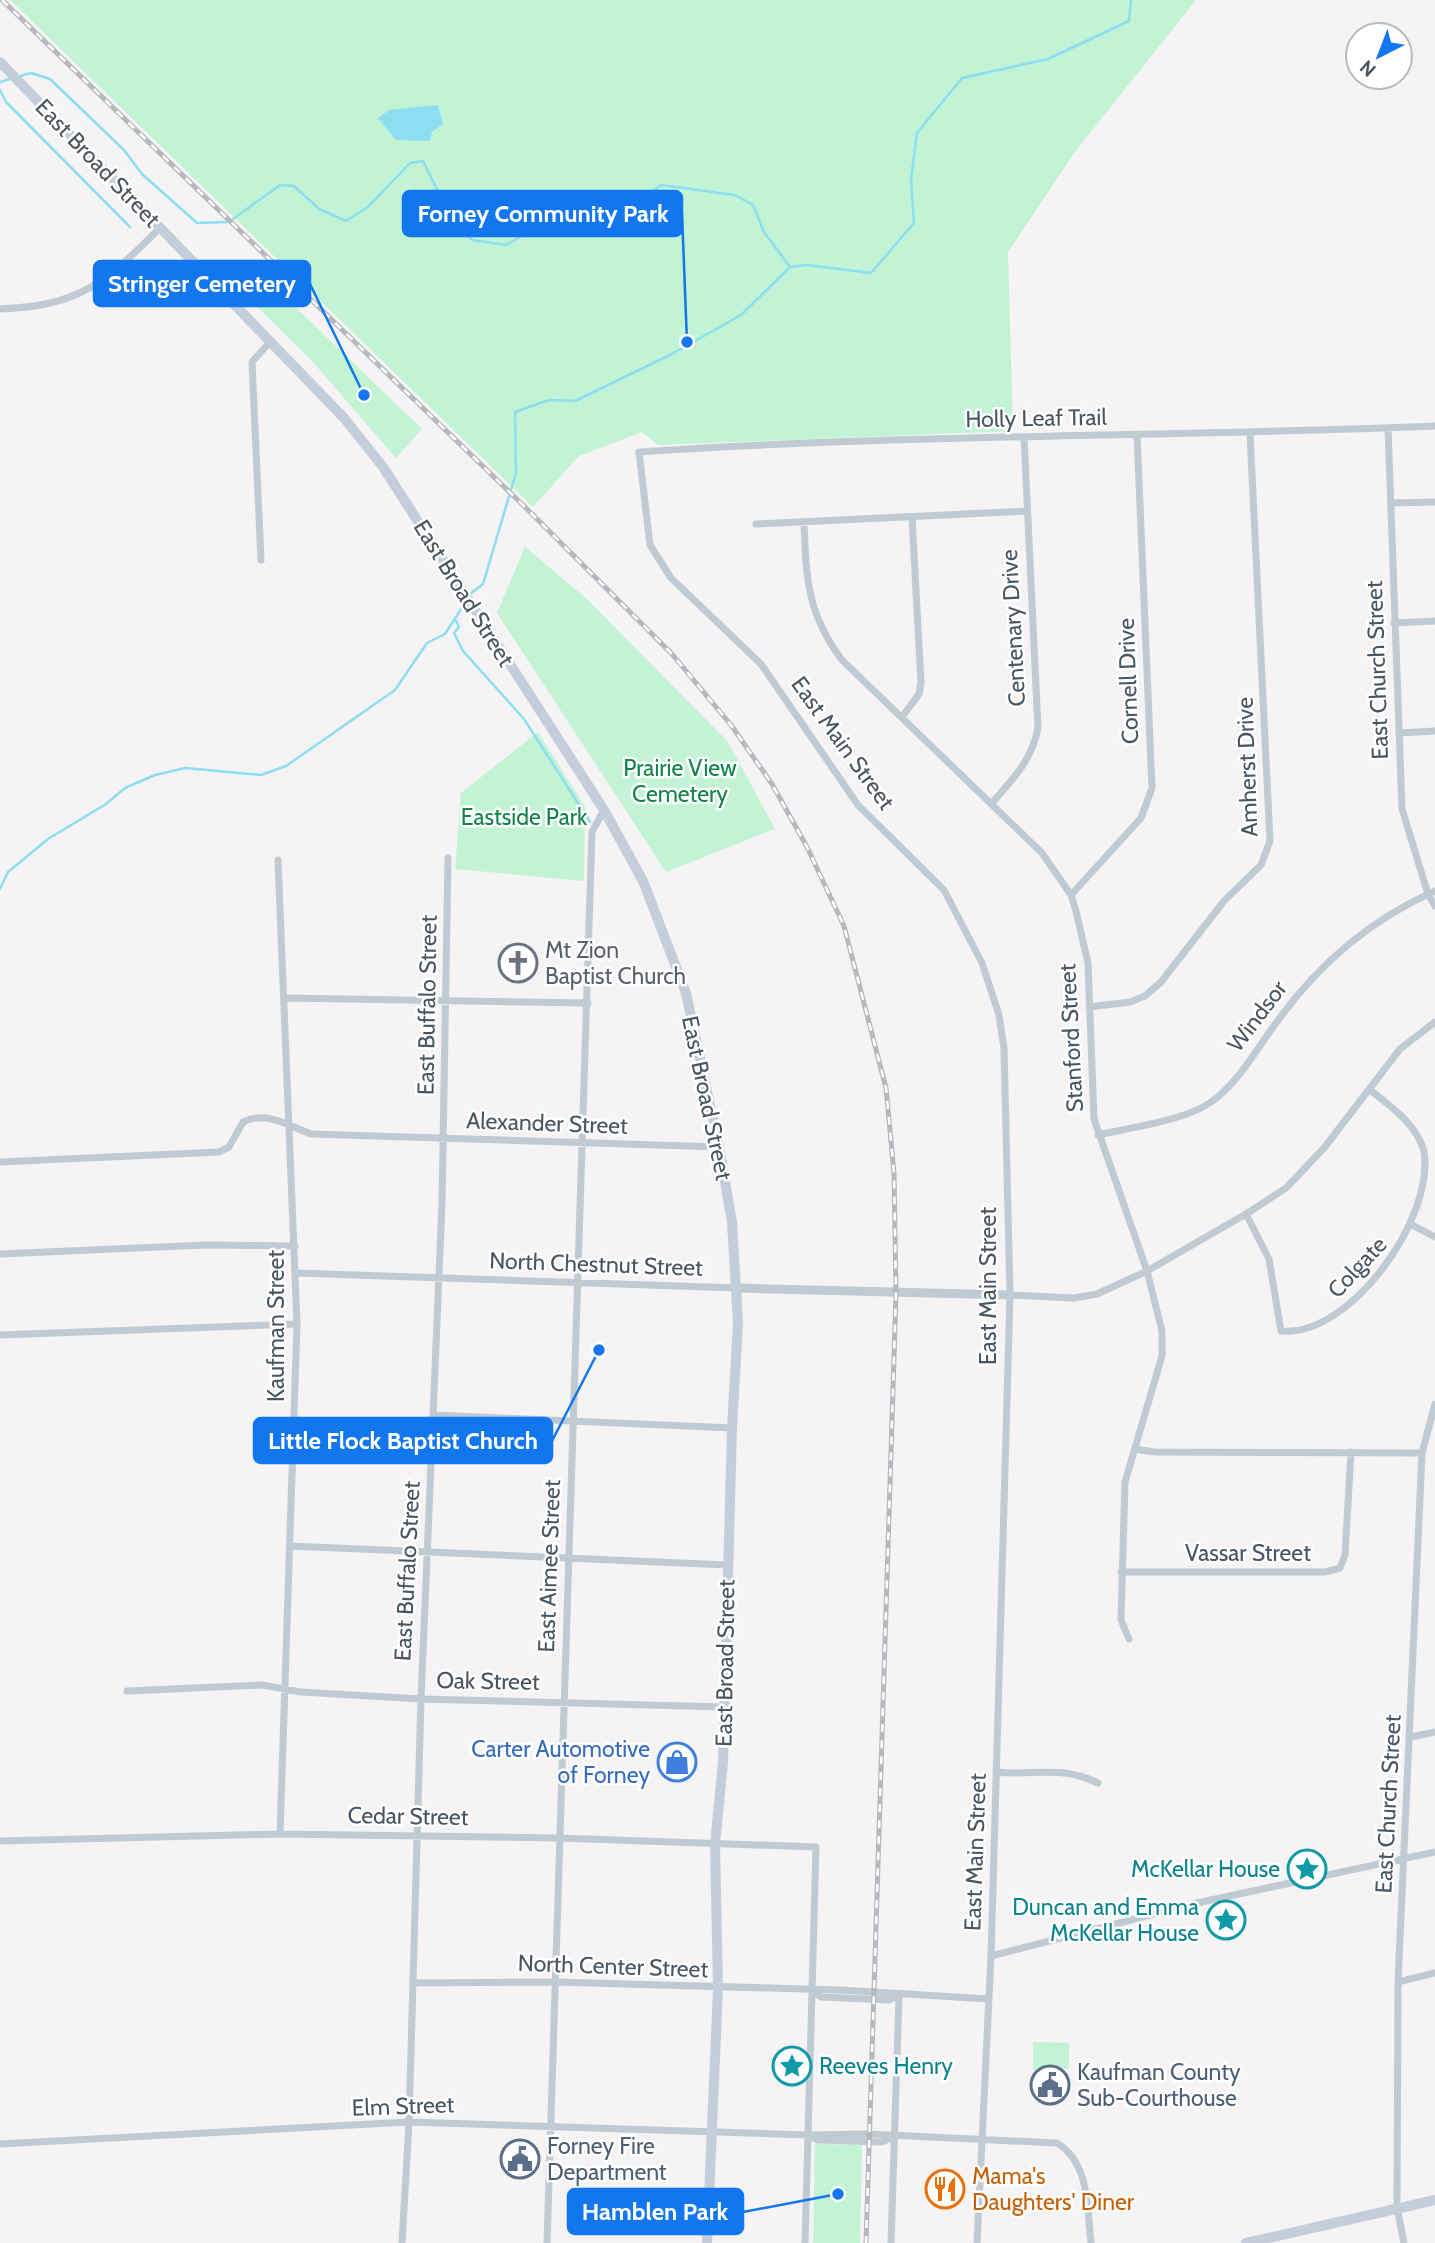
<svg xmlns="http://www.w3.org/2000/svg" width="1435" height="2243" font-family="Cabin,sans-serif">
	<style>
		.green { fill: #c1f3d4 }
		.water { fill: #8cdef1 }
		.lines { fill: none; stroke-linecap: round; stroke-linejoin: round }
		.stream { stroke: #8cdef1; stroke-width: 2.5 }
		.minor { stroke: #c0cad2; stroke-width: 7 }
		.tertiary { stroke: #c0cad2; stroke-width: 9 }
		.secondary { stroke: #c3ceda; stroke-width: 10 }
		.rail-casing { stroke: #b5b8bd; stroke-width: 5 }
		.rail { stroke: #fff; stroke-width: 2.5; stroke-dasharray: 8; stroke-linecap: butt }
		.labels { text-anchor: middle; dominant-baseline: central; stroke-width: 5; stroke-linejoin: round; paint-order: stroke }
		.street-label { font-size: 23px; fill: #495662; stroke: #fff }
		.park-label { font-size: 23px; fill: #13844a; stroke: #fff }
		.worship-label { font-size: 23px; fill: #5b616d; stroke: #fff; text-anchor: start }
		.shop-label { font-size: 23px; fill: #366cbe; stroke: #fff; text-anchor: end }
		.culture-label { font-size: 23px; fill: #0d838f; stroke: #fff; text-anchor: end }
		.service-label { font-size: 23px; fill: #4e5e75; stroke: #fff; text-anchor: start }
		.food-label { font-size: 23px; fill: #c56008; stroke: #fff; text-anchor: start }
		.leader { fill: none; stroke: #1276ef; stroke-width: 2.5 }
		.callout-dot { fill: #1276ef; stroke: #fff; stroke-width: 2.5 }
		.callout { fill: #1276ef; stroke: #1276ef; stroke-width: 2.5 }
		.callout-label { font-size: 24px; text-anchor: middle; font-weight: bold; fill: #fff }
	</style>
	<rect width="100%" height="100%" fill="#f5f3f3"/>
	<path class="green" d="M 10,0 L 1196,0 L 1074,153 L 1008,252 L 1013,431 L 658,445 L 642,432 L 579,456 L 533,507 Z
		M 252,265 L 422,429 L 396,458 L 312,361 L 237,287 Z
		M 525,547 L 587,599 L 728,742 L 775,829 L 666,872 L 497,613 Z
		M 538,732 L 585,807 L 584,881 L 455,869 L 461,793 Z
		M 1033,2042 L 1069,2043 L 1069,2069 L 1033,2070 Z
		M 815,2144 L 862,2145 L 860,2243 L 813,2243 Z"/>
	<path class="water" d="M 438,105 L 443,124 L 432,132 L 430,141 L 396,140 L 378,118 L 389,110 Z"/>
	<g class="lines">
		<path class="stream" d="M 20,76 L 31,73 L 50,79 L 124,150 L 142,174 L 197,223 L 226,222
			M 0,82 L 10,79
			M 0,90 L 6,102 L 130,227
			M 233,219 L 280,185 L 294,186 L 319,209 L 346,221 L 368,207 L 410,163 L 423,161 L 451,218 L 472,240 L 506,245 L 531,231 L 559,200 L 594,213 L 621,217 L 661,185 L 735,195 L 753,205 L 764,232 L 790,267
			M 470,594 L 483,584 L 516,473 L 515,412 L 549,400 L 575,401 L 670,355 L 741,315 L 790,267 L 807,265 L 871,273 L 914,223 L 911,180 L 917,133 L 962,78 L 1048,59 L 1129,21 L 1131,0
			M 456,621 L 459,627 L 454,633 L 463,651 L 524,719 L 590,822
			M 0,889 L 8,872 L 48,839 L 106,804 L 125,788 L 155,775 L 185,768 L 261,775 L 286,766 L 395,690 L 427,643 L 445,634 L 465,603"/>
		<path class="minor" d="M 0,309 C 81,306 105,282 160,228
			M 1388,428 L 1402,809 L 1428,894 L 1435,906
			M 1391,503 L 1435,502
			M 804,522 C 806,577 807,614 842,660 L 1042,853 L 1071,895 L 1076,911 L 1088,963 L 1094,1119 L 1147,1271 L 1162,1331 L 1162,1356 L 1125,1482 L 1121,1620 L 1129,1639
			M 756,524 L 1027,511
			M 261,560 L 252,362 L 270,342
			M 1394,623 L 1435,621
			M 902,717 L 919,694 L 921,683 L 912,517
			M 1399,733 L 1435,731
			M 992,803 C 1013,779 1032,760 1038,728 L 1024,437
			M 278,860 L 297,1324 L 280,1834
			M 1071,895 L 1141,818 L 1152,788 L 1137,435
			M 285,998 L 588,1003
			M 1089,1007 L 1130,1002 L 1145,996 L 1161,982 L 1224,901 L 1261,865 L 1270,841 L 1250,434
			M 1098,1135 C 1132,1127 1184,1121 1211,1102 C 1239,1083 1259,1045 1279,1019 C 1319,964 1372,919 1435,891
			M 0,1162 L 219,1152 L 229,1147 L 243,1122 C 267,1110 288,1126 311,1134 L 719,1147
			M 1246,1214 L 1269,1259 L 1281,1331 C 1349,1338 1435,1219 1424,1151 C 1415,1122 1391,1107 1369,1089
			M 1414,1226 L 1435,1237
			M 0,1254 L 205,1245 L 295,1246
			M 296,1273 L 737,1288
			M 1010,1295 L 1074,1298 L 1097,1294 L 1147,1271 L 1246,1214 L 1286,1188 L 1324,1148 L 1400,1049 L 1435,1022
			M 0,1335 L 297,1324
			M 434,1415 L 732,1428
			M 1135,1449 L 1154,1452 L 1422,1453
			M 290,1546 L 728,1565
			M 1121,1572 L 1325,1572 L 1340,1568 L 1345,1555 L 1351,1452
			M 127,1691 L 262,1685 L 301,1692 L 421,1699 L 723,1707
			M 1411,1737 L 1435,1732
			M 996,1772 C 1033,1776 1062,1765 1098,1783
			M 0,1841 L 280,1834 L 559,1838 L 816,1847 L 805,2243
			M 991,1956 L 1197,1903 L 1435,1852
			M 1398,1982 L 1435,1973
			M 413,1983 L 554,1982 L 840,1990 L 989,1999
			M 812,1991 L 821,1997 L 889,2000 L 898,1996
			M 808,2135 L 818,2140 L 882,2142 L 892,2137
			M 0,2144 L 409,2122 L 807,2135 L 868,2134 L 1057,2143 C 1090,2163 1087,2208 1091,2243
			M 402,2243 L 409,2122 L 421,1699 L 442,1204 L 448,858
			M 547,2243 C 560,1772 580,1302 592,832 L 604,810
			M 891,2243 L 899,1996
			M 977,2243 L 991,1956 L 1010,1295 L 1004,1048 L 999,1015 L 982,963 L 944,890 L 858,805 L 761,664 L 671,578 L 650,545 L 639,452 C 904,434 1170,437 1435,426
			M 1404,2243 L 1397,2207 L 1398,1982 L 1422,1453 L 1435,1404"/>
		<path class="tertiary" d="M 737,1288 L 1010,1295"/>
		<path class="secondary" d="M 0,62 L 344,418 L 383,467 L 604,810 L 643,881 L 686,993 L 719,1147 L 732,1222 L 738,1323 L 732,1428 L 723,1762 L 715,1845 L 718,1989 L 707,2243
			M 1246,2243 L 1435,2200"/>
		<defs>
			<path id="rail" d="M 2,0 L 527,509 L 672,654 L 731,725 L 772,784 L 807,847 L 844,926 L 886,1088 L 894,1173 L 896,1294 L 866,2243"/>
		</defs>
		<use href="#rail" class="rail-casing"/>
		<use href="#rail" class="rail"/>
	</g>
	<defs>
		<symbol id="church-ring" viewBox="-11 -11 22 22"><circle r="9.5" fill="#fff" stroke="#6b7280" stroke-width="1.5"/><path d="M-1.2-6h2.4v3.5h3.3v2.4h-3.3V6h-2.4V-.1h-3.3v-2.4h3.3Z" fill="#6b7280"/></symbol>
		<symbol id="shop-ring" viewBox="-11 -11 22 22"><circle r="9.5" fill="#fff" stroke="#3f7fe0" stroke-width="1.5"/><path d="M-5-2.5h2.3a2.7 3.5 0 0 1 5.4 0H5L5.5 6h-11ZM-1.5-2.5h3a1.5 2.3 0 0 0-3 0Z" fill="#3f7fe0"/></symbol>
		<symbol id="sight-ring" viewBox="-11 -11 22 22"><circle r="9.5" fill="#fff" stroke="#0f9aa8" stroke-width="1.5"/><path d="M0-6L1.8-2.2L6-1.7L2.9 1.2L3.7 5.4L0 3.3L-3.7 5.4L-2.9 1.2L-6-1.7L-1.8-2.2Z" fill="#0f9aa8"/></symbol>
		<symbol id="civic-ring" viewBox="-11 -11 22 22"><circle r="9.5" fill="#fff" stroke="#5c6f8a" stroke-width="1.5"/><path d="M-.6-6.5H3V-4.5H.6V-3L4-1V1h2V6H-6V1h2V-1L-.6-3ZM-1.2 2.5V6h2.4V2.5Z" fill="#5c6f8a"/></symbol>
		<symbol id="restaurant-ring" viewBox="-11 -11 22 22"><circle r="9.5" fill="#fff" stroke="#e8710a" stroke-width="1.5"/><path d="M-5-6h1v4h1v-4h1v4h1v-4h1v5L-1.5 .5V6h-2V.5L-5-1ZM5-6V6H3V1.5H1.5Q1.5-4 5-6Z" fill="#e8710a"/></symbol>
	</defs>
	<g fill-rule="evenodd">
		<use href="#church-ring" x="496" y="941" width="44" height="44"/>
		<use href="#shop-ring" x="655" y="1740" width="44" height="44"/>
		<use href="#sight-ring" x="1285" y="1847" width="44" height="44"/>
		<use href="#sight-ring" x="1204" y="1898" width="44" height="44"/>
		<use href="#sight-ring" x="770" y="2044" width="44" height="44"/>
		<use href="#civic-ring" x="1028" y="2063" width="44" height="44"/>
		<use href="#civic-ring" x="498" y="2137" width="44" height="44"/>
		<use href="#restaurant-ring" x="923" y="2167" width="44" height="44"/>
	</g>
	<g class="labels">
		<g class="street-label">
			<text transform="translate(98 163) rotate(46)">East Broad Street</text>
			<text transform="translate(1036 418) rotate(-1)">Holly Leaf Trail</text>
			<text transform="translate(464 593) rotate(58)">East Broad Street</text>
			<text transform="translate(1013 628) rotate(-93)">Centenary Drive</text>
			<text transform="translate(1377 670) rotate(-92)">East Church Street</text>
			<text transform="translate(1128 681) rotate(-92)">Cornell Drive</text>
			<text transform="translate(843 743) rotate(54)">East Main Street</text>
			<text transform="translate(1247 767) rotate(-92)">Amherst Drive</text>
			<text transform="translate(427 1005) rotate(-89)">East Buffalo Street</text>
			<text transform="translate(1257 1016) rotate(-53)">Windsor</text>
			<text transform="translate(1071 1038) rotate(-93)">Stanford Street</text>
			<text transform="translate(707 1098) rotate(78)">East Broad Street</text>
			<text transform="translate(547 1123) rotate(2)">Alexander Street</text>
			<text transform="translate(596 1264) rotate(2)">North Chestnut Street</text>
			<text transform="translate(1357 1267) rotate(-47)">Colgate</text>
			<text transform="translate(988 1286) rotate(-90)">East Main Street</text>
			<text transform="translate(276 1326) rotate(-90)">Kaufman Street</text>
			<text x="1248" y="1553">Vassar Street</text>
			<text transform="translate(549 1566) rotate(-88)">East Aimee Street</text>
			<text transform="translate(407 1571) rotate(-87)">East Buffalo Street</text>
			<text transform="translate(725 1663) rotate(-89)">East Broad Street</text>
			<text transform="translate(488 1681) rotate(1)">Oak Street</text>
			<text transform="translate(1388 1804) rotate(-87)">East Church Street</text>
			<text transform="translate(408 1816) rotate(1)">Cedar Street</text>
			<text transform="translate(975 1852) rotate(-88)">East Main Street</text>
			<text transform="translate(613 1966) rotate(2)">North Center Street</text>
			<text transform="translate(403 2106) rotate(-2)">Elm Street</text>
		</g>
		<g class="park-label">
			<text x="680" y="768">Prairie View<tspan x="680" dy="26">Cemetery</tspan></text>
			<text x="524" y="817">Eastside Park</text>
		</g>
		<g class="worship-label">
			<text x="545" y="950">Mt Zion<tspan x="545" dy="26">Baptist Church</tspan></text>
		</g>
		<g class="shop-label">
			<text x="650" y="1749">Carter Automotive<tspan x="650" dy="26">of Forney</tspan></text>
		</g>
		<g class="culture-label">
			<text x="1280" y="1869">McKellar House</text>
			<text x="1199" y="1907">Duncan and Emma<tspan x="1199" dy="26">McKellar House</tspan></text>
			<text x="819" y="2066" text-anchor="start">Reeves Henry</text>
		</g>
		<g class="service-label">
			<text x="1077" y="2072">Kaufman County<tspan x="1077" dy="26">Sub-Courthouse</tspan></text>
			<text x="547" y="2146">Forney Fire<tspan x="547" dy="26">Department</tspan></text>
		</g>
		<g class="food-label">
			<text x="972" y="2176">Mama's<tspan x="972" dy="26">Daughters' Diner</tspan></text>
		</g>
	</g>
	<path class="leader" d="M687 342L682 214M364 395L310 284M599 1350L552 1441M838 2194L743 2212"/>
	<g class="callout-dot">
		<circle cx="687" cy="342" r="7"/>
		<circle cx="364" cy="395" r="7"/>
		<circle cx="599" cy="1350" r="7"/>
		<circle cx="838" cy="2194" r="7"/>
	</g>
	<g class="callout">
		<rect x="403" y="191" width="279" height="45" rx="7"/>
		<rect x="94" y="261" width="216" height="45" rx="7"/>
		<rect x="254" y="1418" width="298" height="45" rx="7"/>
		<rect x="568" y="2189" width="175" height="45" rx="7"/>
	</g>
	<g class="callout-label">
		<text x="543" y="222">Forney Community Park</text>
		<text x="202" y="292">Stringer Cemetery</text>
		<text x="403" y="1449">Little Flock Baptist Church</text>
		<text x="655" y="2220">Hamblen Park</text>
	</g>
	<g transform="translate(1379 56) rotate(222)"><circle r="33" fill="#ffffff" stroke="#b6bbc0" stroke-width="2"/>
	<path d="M0-5L12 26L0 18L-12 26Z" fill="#1276ef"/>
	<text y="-10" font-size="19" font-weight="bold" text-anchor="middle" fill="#495662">N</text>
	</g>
</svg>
